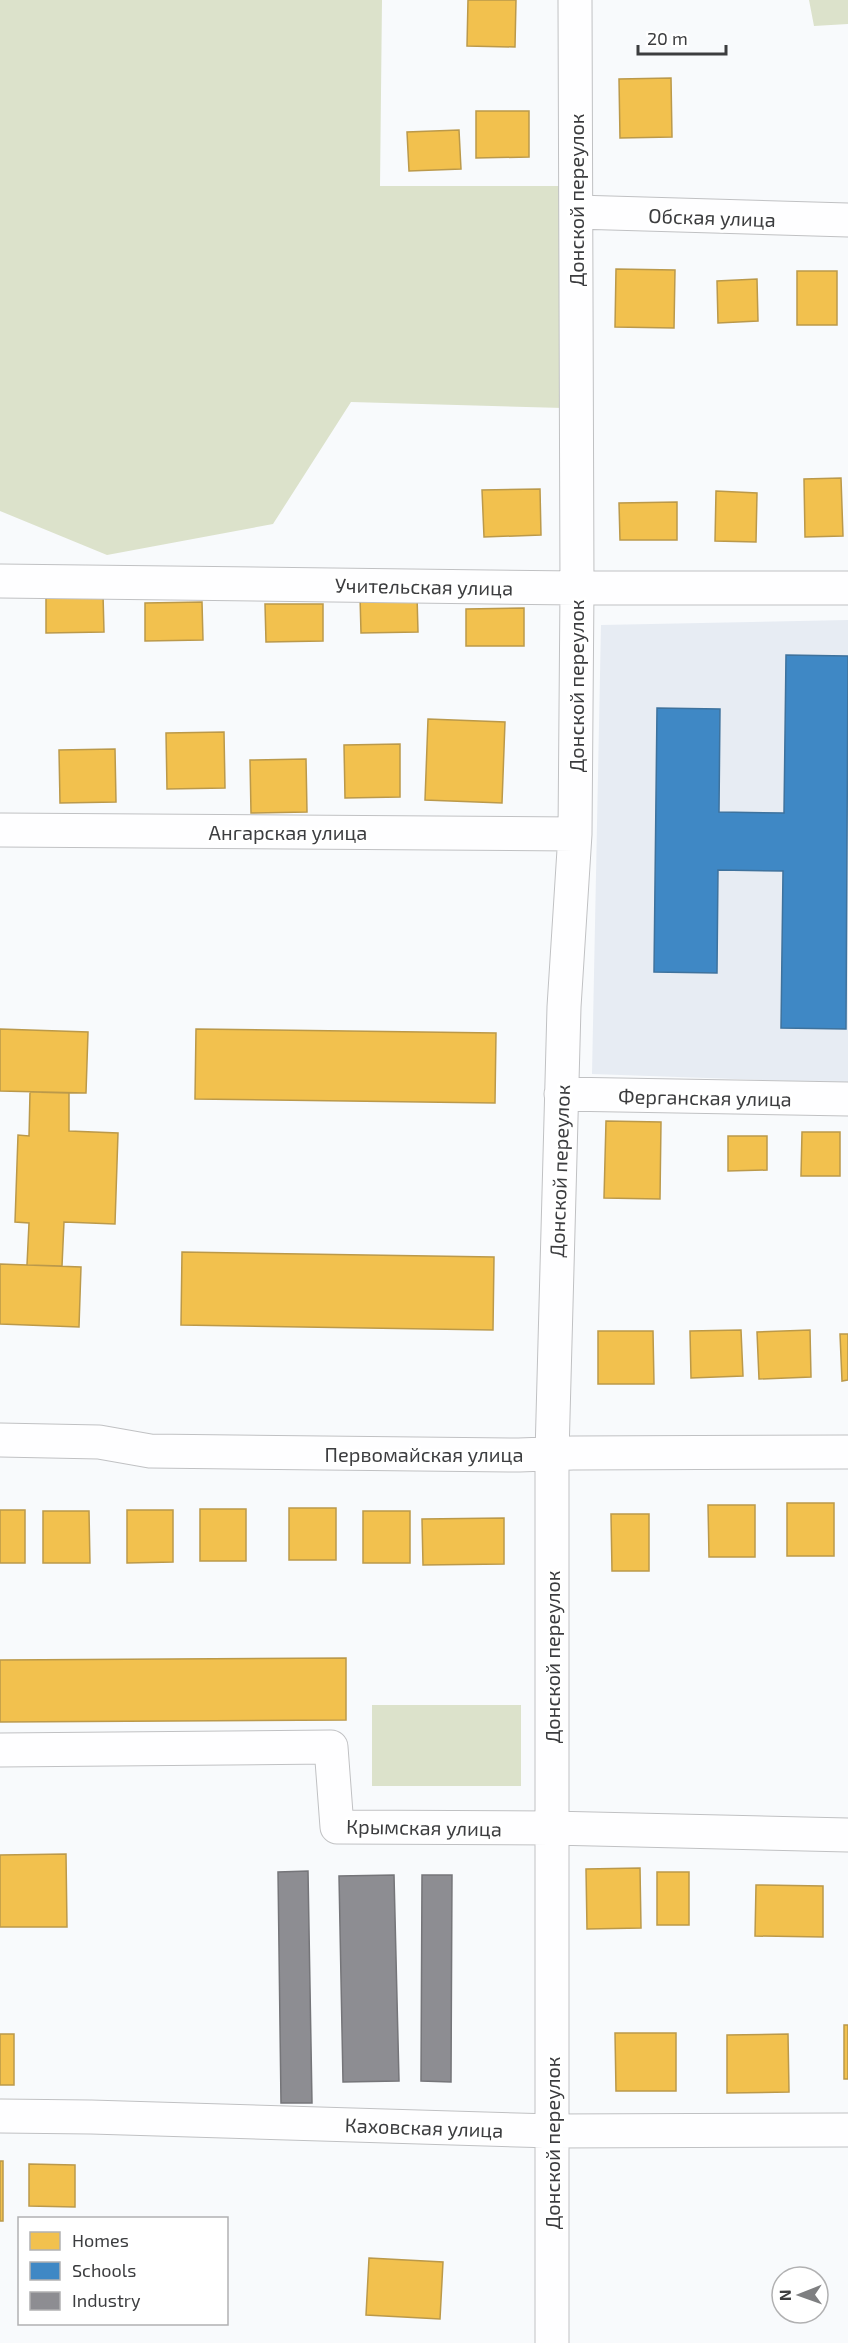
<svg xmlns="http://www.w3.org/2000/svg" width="848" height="2343" font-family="'Exo 2',sans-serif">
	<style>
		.built { fill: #e7ecf3 }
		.green { fill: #dce2cb }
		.homes { fill: #f2c14e; stroke: #bb994a; stroke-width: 1.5 }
		.schools { fill: #3f88c5; stroke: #3e729d; stroke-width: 1.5 }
		.industry { fill: #8d8d92; stroke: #757579; stroke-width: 1.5 }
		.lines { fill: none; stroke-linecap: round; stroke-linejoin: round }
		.minor-casing { stroke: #c0c1c3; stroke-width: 35 }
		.minor { stroke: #fefeff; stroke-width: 33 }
		.labels { text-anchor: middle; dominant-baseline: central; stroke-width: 6; stroke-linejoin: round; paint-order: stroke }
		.street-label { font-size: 20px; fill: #3c3d3f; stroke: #fff }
	</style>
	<rect width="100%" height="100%" fill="#f8fafc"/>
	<path class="built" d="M 848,620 L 848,1083 L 592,1074 L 601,625 Z"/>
	<path class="green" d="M 0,0 L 382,0 L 380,186 L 566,186 L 563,408 L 351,402 L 273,524 L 107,555 L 0,511 Z
		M 809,0 L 848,0 L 848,24 L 814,26 Z
		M 372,1705 L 521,1705 L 521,1786 L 372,1786 Z"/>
	<path class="homes" d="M 468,0 L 516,0 L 515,47 L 467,46 Z
		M 671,78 L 672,137 L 620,138 L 619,79 Z
		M 476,111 L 529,111 L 529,157 L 476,158 Z
		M 459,130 L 461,169 L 409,171 L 407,132 Z
		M 616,269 L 675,270 L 674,328 L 615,327 Z
		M 797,271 L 837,271 L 837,325 L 797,325 Z
		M 757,279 L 758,321 L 718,323 L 717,281 Z
		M 841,478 L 843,536 L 805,537 L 804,479 Z
		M 540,489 L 541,535 L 484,537 L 482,490 Z
		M 716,491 L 757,493 L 756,542 L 715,541 Z
		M 677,502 L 677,540 L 620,540 L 619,503 Z
		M 103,594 L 104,632 L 46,633 L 46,595 Z
		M 417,595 L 418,632 L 361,633 L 360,596 Z
		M 202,602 L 203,640 L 145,641 L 145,603 Z
		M 265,604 L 323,604 L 323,641 L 266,642 Z
		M 524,608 L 524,646 L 466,646 L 466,609 Z
		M 428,719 L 505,722 L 502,803 L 425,800 Z
		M 224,732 L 225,788 L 167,789 L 166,733 Z
		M 400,744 L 400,797 L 345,798 L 344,745 Z
		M 115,749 L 116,802 L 60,803 L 59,750 Z
		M 306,759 L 307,812 L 251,813 L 250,760 Z
		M 0,1029 L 88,1032 L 86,1093 L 0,1091 Z
		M 196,1029 L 496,1033 L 495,1103 L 195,1099 Z
		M 30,1092 L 69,1093 L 69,1131 L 118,1133 L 115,1224 L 64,1222 L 62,1266 L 27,1265 L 29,1223 L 15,1222 L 18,1135 L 29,1136 Z
		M 606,1121 L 661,1122 L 660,1199 L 604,1198 Z
		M 802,1132 L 840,1132 L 840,1176 L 801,1176 Z
		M 728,1136 L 767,1136 L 767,1170 L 728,1171 Z
		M 182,1252 L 494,1257 L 493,1330 L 181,1325 Z
		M 0,1264 L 81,1267 L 79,1327 L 0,1324 Z
		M 741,1330 L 743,1376 L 691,1378 L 690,1331 Z
		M 810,1330 L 811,1377 L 759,1379 L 757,1332 Z
		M 598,1331 L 653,1331 L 654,1384 L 598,1384 Z
		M 840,1334 L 848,1334 L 848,1380 L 842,1381 Z
		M 787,1503 L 834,1503 L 834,1556 L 787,1556 Z
		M 708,1505 L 755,1505 L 755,1557 L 709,1557 Z
		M 289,1508 L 336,1508 L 336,1560 L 289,1560 Z
		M 200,1509 L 246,1509 L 246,1561 L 200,1561 Z
		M 0,1510 L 25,1510 L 25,1563 L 0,1563 Z
		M 127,1510 L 173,1510 L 173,1562 L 127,1563 Z
		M 43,1511 L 89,1511 L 90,1563 L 43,1563 Z
		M 363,1511 L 410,1511 L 410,1563 L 363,1563 Z
		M 611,1514 L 649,1514 L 649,1571 L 612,1571 Z
		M 504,1518 L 504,1564 L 423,1565 L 422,1519 Z
		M 346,1658 L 346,1720 L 0,1722 L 0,1660 Z
		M 66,1854 L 67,1927 L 0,1927 L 0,1855 Z
		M 640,1868 L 641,1928 L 587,1929 L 586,1869 Z
		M 657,1872 L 689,1872 L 689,1925 L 657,1925 Z
		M 756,1885 L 823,1886 L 823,1937 L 755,1936 Z
		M 844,2025 L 848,2025 L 848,2079 L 844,2079 Z
		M 615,2033 L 676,2033 L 676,2091 L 616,2091 Z
		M 0,2034 L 14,2034 L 14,2085 L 0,2085 Z
		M 788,2034 L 789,2092 L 727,2093 L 727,2035 Z
		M 0,2161 L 3,2161 L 3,2221 L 0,2221 Z
		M 29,2164 L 75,2165 L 75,2207 L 29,2206 Z
		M 369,2258 L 443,2262 L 440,2319 L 366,2315 Z"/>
	<path class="schools" d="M 786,655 L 848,656 L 846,1029 L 781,1028 L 783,871 L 718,870 L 717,973 L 654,972 L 657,708 L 720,709 L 719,812 L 784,813 Z"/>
	<path class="industry" d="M 308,1871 L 312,2103 L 281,2103 L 278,1872 Z
		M 394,1875 L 399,2081 L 343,2082 L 339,1876 Z
		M 422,1875 L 452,1875 L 451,2082 L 421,2081 Z"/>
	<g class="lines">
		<defs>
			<path id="minor" d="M 576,212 L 848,220
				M 0,581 L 577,588 L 848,588
				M 0,830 L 575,834
				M 561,1094 L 848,1099
				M 0,1440 L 99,1442 L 150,1451 L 519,1455 L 573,1453 L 848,1452
				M 0,1750 L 331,1747 L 337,1827 L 551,1828 L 848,1835
				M 0,2116 L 91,2117 L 553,2131 L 848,2130
				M 552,2343 L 552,1454 L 564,1007 L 575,834 L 577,588 L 575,0"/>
		</defs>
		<use href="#minor" class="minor-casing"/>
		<use href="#minor" class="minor"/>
	</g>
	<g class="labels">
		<g class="street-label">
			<text transform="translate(576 200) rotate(-90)">Донской переулок</text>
			<text transform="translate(712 217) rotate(2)">Обская улица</text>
			<text transform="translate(424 586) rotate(1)">Учительская улица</text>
			<text transform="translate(576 686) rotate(-90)">Донской переулок</text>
			<text x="288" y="832">Ангарская улица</text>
			<text transform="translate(705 1097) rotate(1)">Ферганская улица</text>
			<text transform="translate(559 1171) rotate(-88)">Донской переулок</text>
			<text x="424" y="1454">Первомайская улица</text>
			<text transform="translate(552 1657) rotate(-90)">Донской переулок</text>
			<text transform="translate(424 1827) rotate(1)">Крымская улица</text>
			<text transform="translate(424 2127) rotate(2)">Каховская улица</text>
			<text transform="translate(552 2143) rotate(-90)">Донской переулок</text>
		</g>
	</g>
	<rect x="18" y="2217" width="210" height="108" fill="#ffffff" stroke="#b1b1b2" stroke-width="1.5"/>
	<rect x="30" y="2232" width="30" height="18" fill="#f2c14e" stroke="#b1b1b2" stroke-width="1.5"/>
	<text x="72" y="2247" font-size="18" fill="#3c3d3f">Homes</text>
	<rect x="30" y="2262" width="30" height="18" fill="#3f88c5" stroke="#b1b1b2" stroke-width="1.5"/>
	<text x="72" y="2277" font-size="18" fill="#3c3d3f">Schools</text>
	<rect x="30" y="2292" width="30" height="18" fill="#8d8d92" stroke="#b1b1b2" stroke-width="1.5"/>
	<text x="72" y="2307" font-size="18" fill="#3c3d3f">Industry</text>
	<g transform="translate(800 2295) rotate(269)"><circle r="28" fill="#ffffff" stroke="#b1b1b2" stroke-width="1.5"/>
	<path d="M0-4.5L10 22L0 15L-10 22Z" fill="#7e7f81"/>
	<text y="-9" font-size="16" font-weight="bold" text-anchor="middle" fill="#3c3d3f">N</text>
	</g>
	<path d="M638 45v9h88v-9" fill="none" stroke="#3c3d3f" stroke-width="3"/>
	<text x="647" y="45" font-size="18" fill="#3c3d3f" stroke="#ffffff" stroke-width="4.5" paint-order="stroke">20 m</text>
</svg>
